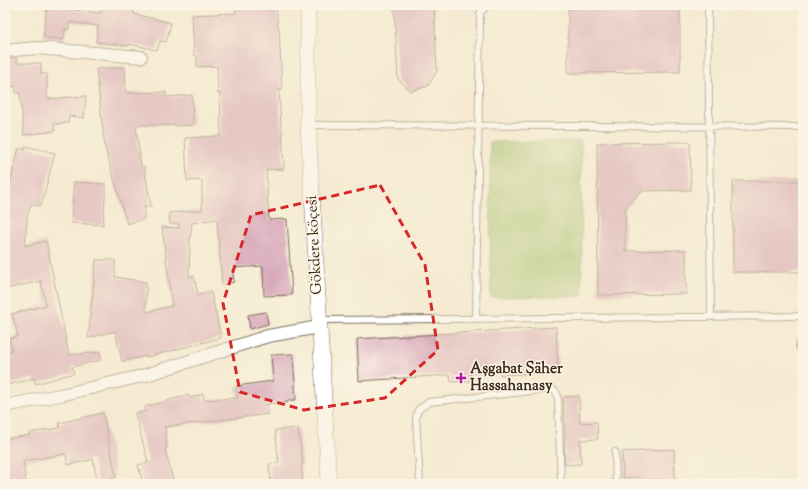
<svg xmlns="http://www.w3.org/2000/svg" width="808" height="489" font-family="'Sorts Mill Goudy',serif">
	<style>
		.green { fill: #9ec069; stroke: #6c7544 }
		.building { fill: #d29cb4 }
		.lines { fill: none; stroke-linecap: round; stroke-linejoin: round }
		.service-casing { stroke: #7c6e5d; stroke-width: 8 }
		.minor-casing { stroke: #7c6e5d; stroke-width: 14 }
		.tertiary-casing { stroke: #7c6e5d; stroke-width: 16 }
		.service { stroke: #fff; stroke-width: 6 }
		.minor { stroke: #fff; stroke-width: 12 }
		.tertiary { stroke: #fff; stroke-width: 15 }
		.marked { fill: none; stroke: #d62828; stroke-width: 3; stroke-dasharray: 8 5; stroke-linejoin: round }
		.poi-dot { fill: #b5179e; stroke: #fcf5e5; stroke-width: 1.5 }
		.labels { text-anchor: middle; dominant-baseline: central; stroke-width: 3; stroke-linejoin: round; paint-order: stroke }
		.street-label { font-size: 15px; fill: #3b2a1e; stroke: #fcf5e5 }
		.poi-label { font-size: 15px; font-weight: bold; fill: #3b2a1e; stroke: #fcf5e5; text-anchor: start }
	</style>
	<rect width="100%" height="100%" fill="#fcf5e5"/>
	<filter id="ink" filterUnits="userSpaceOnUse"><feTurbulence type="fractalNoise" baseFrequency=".025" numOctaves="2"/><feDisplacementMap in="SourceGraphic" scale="8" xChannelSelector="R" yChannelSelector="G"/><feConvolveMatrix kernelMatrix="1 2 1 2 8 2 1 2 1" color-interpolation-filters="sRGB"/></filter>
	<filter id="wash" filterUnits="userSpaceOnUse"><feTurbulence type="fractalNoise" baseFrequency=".012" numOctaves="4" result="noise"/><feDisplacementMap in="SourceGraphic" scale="16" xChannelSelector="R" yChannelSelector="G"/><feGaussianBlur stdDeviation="0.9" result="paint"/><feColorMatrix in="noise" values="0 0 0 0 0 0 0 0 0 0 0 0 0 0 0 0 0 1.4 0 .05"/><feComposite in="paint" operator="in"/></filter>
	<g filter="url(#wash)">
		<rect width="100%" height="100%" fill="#f5ebd2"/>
		<path class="green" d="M 581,141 L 582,296 L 491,297 L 490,142 Z"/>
		<g id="blocks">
			<path class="building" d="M 47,5 L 74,5 L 74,10 L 100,13 L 102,5 L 135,5 L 134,14 L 171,23 L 166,42 L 160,41 L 157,50 L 129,44 L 129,46 L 96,42 L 98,26 L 70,22 L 69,29 L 65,29 L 64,40 L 43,37 Z
				M 236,5 L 276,5 L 278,28 L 279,28 L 282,90 L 279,90 L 281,129 L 282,129 L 284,169 L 266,170 L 269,220 L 287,219 L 292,295 L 264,296 L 263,266 L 232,268 L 234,282 L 222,285 L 217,219 L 192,223 L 190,240 L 189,277 L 194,276 L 198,295 L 211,292 L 221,338 L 147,357 L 147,356 L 122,361 L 115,331 L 88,338 L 96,260 L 115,260 L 115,277 L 146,282 L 146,312 L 172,306 L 162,227 L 179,228 L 179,224 L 170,224 L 169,213 L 202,210 L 202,180 L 187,181 L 185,138 L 221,136 L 220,93 L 218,94 L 217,66 L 197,67 L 197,56 L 194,55 L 192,15 L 236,13 Z
				M 394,5 L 434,5 L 437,71 L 428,86 L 411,91 L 398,79 Z
				M 680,8 L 680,72 L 568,73 L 568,9 Z
				M 17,58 L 17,63 L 41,63 L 41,74 L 47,74 L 47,99 L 86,96 L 84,118 L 69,116 L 68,123 L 54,124 L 55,131 L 24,135 L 20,93 L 16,93 L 16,86 L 5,88 L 5,59 Z
				M 125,67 L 126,93 L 166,92 L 166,97 L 192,95 L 193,125 L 175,126 L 175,125 L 136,125 L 141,167 L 144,166 L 151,207 L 144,207 L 144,219 L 127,224 L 105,148 L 96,69 Z
				M 690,142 L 691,190 L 641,191 L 625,209 L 625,251 L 686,250 L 686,294 L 598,295 L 597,143 Z
				M 25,146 L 55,153 L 41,206 L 31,204 L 27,217 L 25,246 L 46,241 L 69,355 L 100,352 L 101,360 L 72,367 L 74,373 L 36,384 L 34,378 L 8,385 L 5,373 L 5,352 L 12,350 L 9,339 L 18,336 L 12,314 L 46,305 L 41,281 L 5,289 L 5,203 L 19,148 L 25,150 Z
				M 733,181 L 803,181 L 803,272 L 733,272 Z
				M 74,182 L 106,184 L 103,225 L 71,223 Z
				M 266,312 L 268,324 L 250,329 L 248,315 Z
				M 556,327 L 558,369 L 549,370 L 549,373 L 500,375 L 500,372 L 470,374 L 470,381 L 451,382 L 450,375 L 359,381 L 357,339 Z
				M 293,354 L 296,400 L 288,400 L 288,402 L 267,404 L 268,414 L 165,427 L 167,448 L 165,449 L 174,484 L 143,484 L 138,465 L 148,462 L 135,413 L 146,411 L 145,407 L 188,395 L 189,398 L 203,394 L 204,400 L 238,398 L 236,386 L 273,381 L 271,355 Z
				M 579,396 L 580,423 L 597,422 L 598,439 L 580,440 L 581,464 L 565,465 L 564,435 L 565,435 L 563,397 Z
				M 103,413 L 116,477 L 111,478 L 112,484 L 98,484 L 93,459 L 68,465 L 66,454 L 23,461 L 26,484 L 5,484 L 5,439 L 30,435 L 29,433 L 60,428 L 59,423 Z
				M 298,428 L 303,465 L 301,465 L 303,484 L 271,484 L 269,464 L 279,463 L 275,430 Z
				M 674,449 L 675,484 L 640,484 L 639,477 L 623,478 L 622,452 Z"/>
		</g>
	</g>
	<g filter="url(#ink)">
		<use href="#blocks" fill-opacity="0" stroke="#7c6e5d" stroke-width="1"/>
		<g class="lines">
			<defs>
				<path id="service" d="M 708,5 L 711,317
					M 308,125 L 803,127
					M 476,319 L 480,13 L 487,5
					M 320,320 L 803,316
					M 615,452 L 616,484
					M 420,484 L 416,417 L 418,410 L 429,402 L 552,389 L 556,392 L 558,399 L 561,484"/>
				<path id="minor" d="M 5,51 L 36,48 L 141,57
					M 802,345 L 803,345
					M 5,406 L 65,394 L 146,375 L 268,336 L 319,327"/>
				<path id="tertiary" d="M 308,5 L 308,125 L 329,484"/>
			</defs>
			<use href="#service" class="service-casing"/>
			<use href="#minor" class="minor-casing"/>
			<use href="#tertiary" class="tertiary-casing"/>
			<use href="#service" class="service"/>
			<use href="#minor" class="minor"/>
			<use href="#tertiary" class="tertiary"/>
		</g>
	</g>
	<path d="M0 0H808V489H0ZM 380,185 L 425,265 L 438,350 L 385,398 L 304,410 L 240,392 L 223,303 L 251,215 Z" fill="#f5ebd2" fill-opacity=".55" fill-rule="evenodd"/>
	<path class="marked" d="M 380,185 L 425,265 L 438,350 L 385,398 L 304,410 L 240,392 L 223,303 L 251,215 Z"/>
	<path class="poi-dot" d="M459 372h4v4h4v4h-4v4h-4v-4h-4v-4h4z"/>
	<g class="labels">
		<g class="street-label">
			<text transform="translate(315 245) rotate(-93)">Gökdere köçesi</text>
		</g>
		<g class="poi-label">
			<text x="470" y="369">Aşgabat Şäher<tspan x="470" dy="17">Hassahanasy</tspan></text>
		</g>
	</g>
	<rect width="808" height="489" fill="none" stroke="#fcf5e5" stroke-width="20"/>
</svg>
